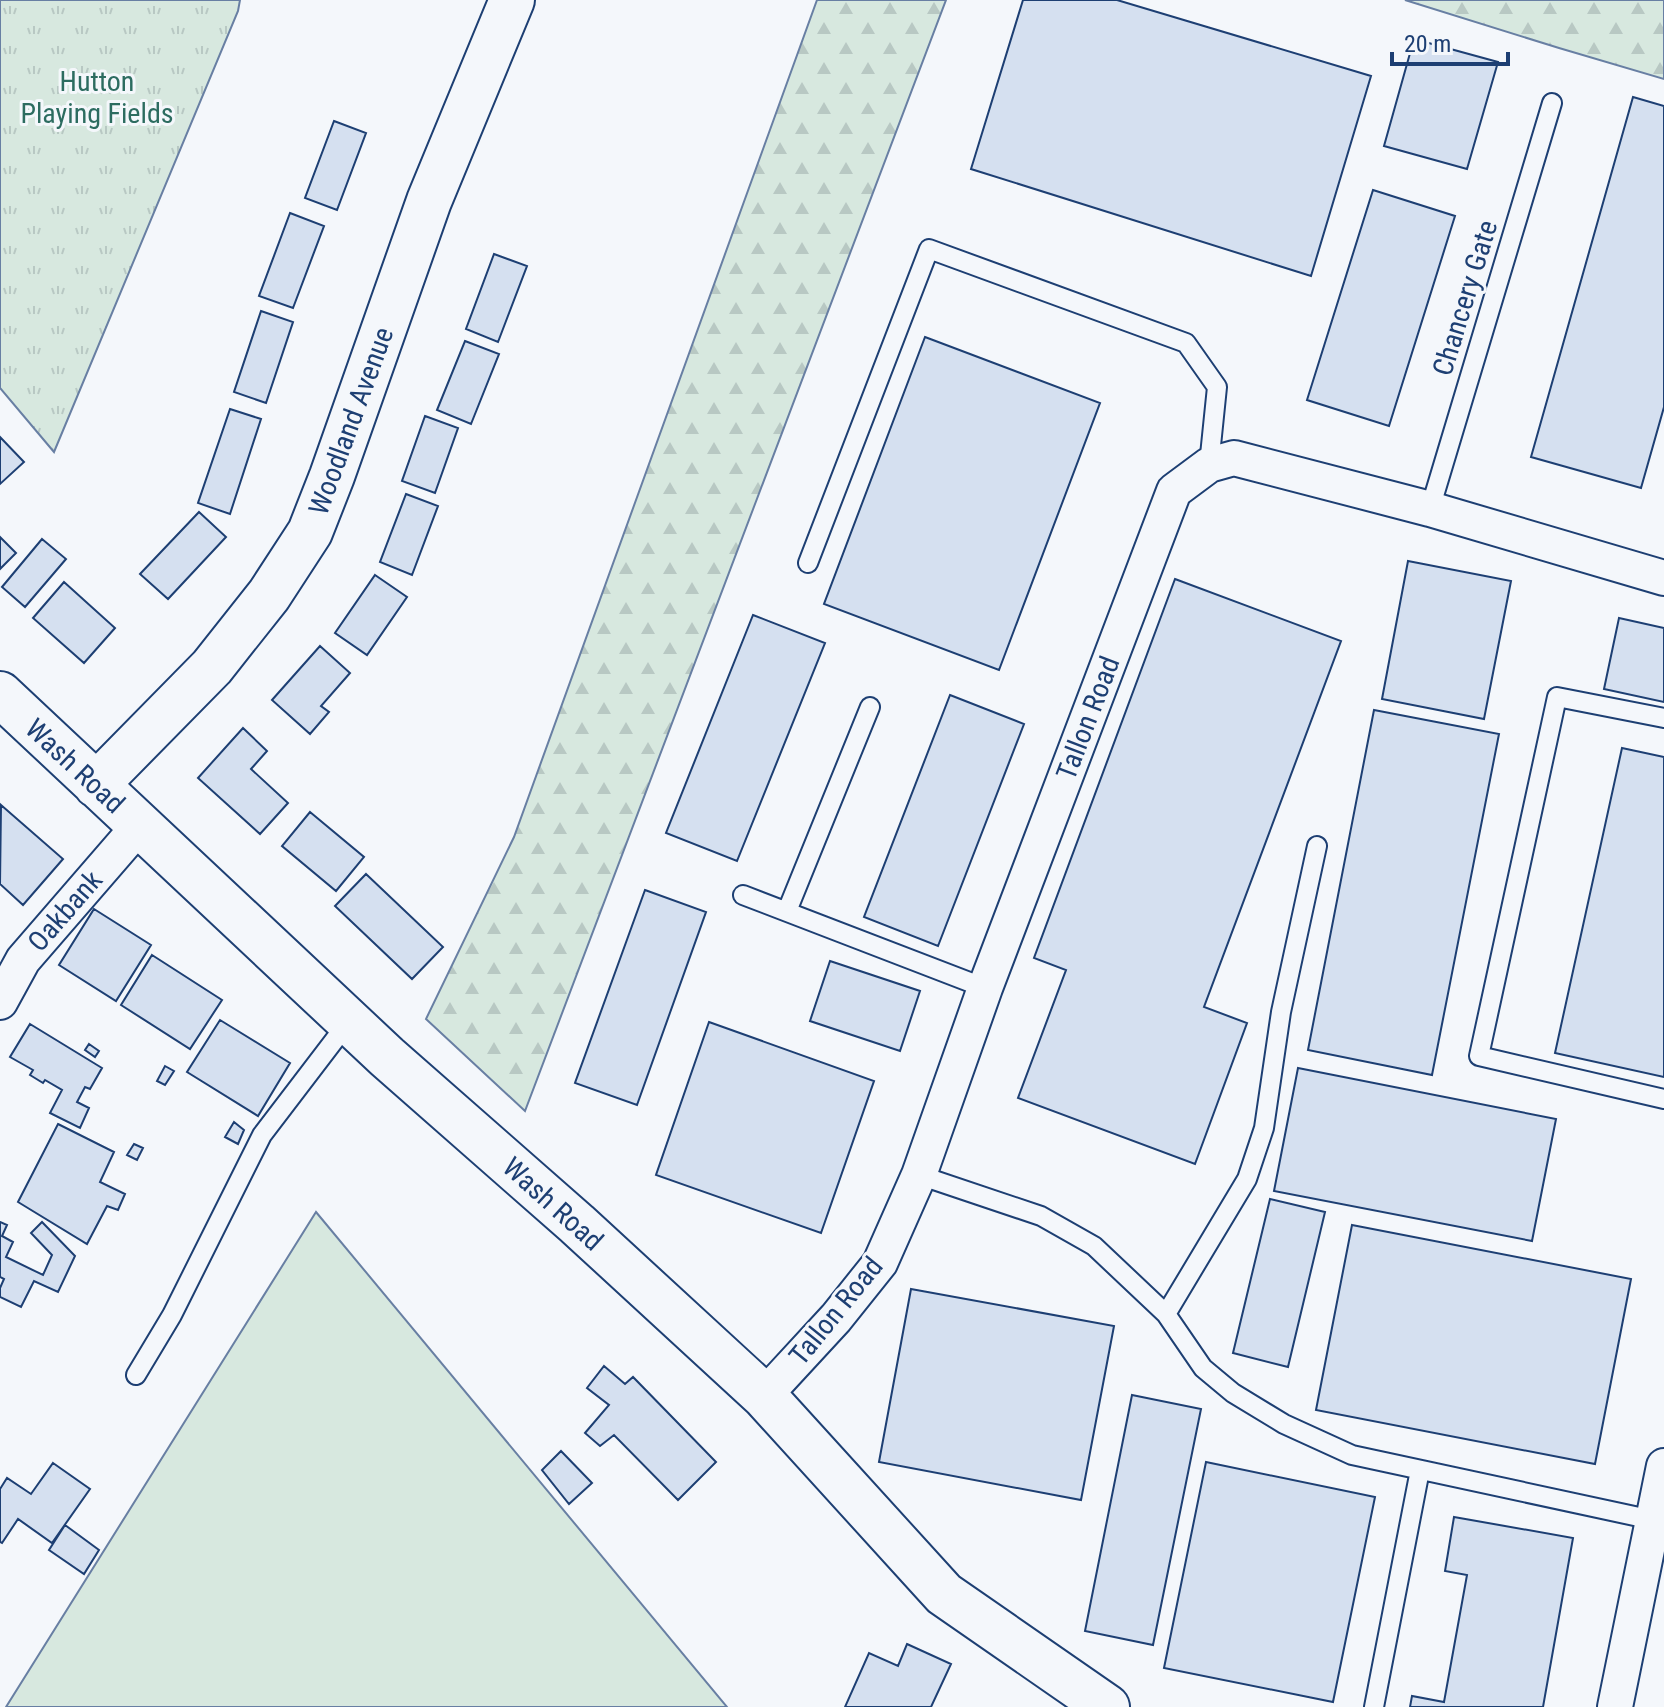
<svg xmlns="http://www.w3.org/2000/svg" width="1664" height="1707" font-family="'Roboto Condensed',sans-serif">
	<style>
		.forest { fill: url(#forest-firs); stroke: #687fa3; stroke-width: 2 }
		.park { fill: url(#park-tufts); stroke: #687fa3; stroke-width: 2 }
		.garden { fill: #d7e8df; stroke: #687fa3; stroke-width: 2 }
		.building { fill: #d5e0f0; stroke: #1d3f73; stroke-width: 2 }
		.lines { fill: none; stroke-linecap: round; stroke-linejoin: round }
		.service-casing { stroke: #1d3f73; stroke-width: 22 }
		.minor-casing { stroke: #1d3f73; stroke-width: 38 }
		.tertiary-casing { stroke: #1d3f73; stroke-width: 48 }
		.service { stroke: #f4f7fb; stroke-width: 18 }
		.minor { stroke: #f4f7fb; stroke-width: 34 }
		.tertiary { stroke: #f4f7fb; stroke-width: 44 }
		.labels { text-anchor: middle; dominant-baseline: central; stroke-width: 6; stroke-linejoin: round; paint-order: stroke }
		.park-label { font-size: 28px; fill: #2c6c60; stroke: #f4f7fb }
		.street-label { font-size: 28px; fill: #1d3f73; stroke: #f4f7fb }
	</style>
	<defs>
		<pattern id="forest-firs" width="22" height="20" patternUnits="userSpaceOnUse" patternTransform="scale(2)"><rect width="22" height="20" fill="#d7e8df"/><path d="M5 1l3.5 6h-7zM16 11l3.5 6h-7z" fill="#b8c8c3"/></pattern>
		<pattern id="park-tufts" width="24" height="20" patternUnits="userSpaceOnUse" patternTransform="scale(2)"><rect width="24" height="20" fill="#d7e8df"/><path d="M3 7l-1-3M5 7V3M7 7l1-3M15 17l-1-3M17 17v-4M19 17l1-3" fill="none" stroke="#b8c8c3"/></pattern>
	</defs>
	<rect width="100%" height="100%" fill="#f4f7fb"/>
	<path class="forest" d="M 817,0 L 946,0 L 525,1111 L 426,1019 L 514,837 Z
		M 1405,0 L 1664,0 L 1664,79 L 1559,48 Z"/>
	<path class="park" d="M 0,0 L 240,0 L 238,11 L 54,452 L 0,388 Z"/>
	<path class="garden" d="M 316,1212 L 727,1707 L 6,1707 Z"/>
	<path class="building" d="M 1023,0 L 1117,0 L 1371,76 L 1311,276 L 971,169 Z
		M 1414,39 L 1498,62 L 1467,169 L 1384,146 Z
		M 1633,97 L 1664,106 L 1664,407 L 1641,488 L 1531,457 Z
		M 334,121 L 366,133 L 337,210 L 305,198 Z
		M 1373,190 L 1455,216 L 1389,426 L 1307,400 Z
		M 290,213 L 324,226 L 293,308 L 259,296 Z
		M 494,254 L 527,266 L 498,342 L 466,329 Z
		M 261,311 L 293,322 L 266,403 L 234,392 Z
		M 925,337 L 1100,403 L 999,670 L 824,604 Z
		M 465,341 L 499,354 L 471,424 L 437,410 Z
		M 230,409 L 261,419 L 230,514 L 198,503 Z
		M 425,416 L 458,428 L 435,493 L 402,481 Z
		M 0,437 L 24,462 L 0,484 Z
		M 406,494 L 438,506 L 412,575 L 380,562 Z
		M 199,512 L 226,537 L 168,599 L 140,574 Z
		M 0,537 L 16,553 L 0,569 Z
		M 42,539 L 66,559 L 25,607 L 2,587 Z
		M 1408,561 L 1511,581 L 1484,719 L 1382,699 Z
		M 375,575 L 407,597 L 367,655 L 335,633 Z
		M 1175,579 L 1341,641 L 1204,1007 L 1247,1023 L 1195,1164 L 1018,1098 L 1066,970 L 1034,958 Z
		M 64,582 L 115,628 L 84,663 L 33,618 Z
		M 753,615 L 825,643 L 737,861 L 666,833 Z
		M 1619,618 L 1664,628 L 1664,702 L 1604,689 Z
		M 320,646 L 350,673 L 321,706 L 329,712 L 310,734 L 272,700 Z
		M 950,695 L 1024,724 L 938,946 L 864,917 Z
		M 1374,710 L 1499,734 L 1432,1075 L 1308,1050 Z
		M 243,728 L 267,751 L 251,769 L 288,803 L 260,834 L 198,778 Z
		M 1622,748 L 1664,757 L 1664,1077 L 1555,1053 Z
		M 1,805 L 63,859 L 23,905 L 0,884 Z
		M 310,812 L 364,857 L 336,891 L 282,846 Z
		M 366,874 L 443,947 L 412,979 L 335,906 Z
		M 645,890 L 706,912 L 637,1105 L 575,1083 Z
		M 94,909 L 151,945 L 116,1001 L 59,965 Z
		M 152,955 L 222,1000 L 190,1049 L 121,1005 Z
		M 830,961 L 920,991 L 900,1051 L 810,1021 Z
		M 220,1020 L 290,1063 L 258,1116 L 187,1072 Z
		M 709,1022 L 874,1081 L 821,1233 L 656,1175 Z
		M 30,1024 L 102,1068 L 90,1089 L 85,1087 L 77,1102 L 89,1108 L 80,1128 L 50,1113 L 62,1090 L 45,1080 L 43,1083 L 30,1075 L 33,1070 L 10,1057 Z
		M 89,1044 L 99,1051 L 95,1057 L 85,1050 Z
		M 165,1066 L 174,1071 L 165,1085 L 157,1081 Z
		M 1298,1068 L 1556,1119 L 1532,1241 L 1274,1191 Z
		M 234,1122 L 244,1130 L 238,1144 L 225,1137 Z
		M 58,1124 L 114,1152 L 100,1182 L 125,1194 L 118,1210 L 107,1206 L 87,1244 L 18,1202 Z
		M 134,1144 L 143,1148 L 137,1160 L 127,1155 Z
		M 1270,1199 L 1325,1212 L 1288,1367 L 1233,1353 Z
		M 0,1222 L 7,1225 L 2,1236 L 13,1242 L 6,1257 L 43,1275 L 52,1255 L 31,1233 L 42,1222 L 75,1256 L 58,1292 L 34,1281 L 21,1307 L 0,1297 L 0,1288 L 4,1279 L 0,1277 Z
		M 1352,1225 L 1631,1279 L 1595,1464 L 1316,1410 Z
		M 911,1289 L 1114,1326 L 1081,1500 L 879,1462 Z
		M 604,1366 L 625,1384 L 633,1377 L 716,1462 L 678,1500 L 614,1435 L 600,1446 L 585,1433 L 609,1405 L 587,1388 Z
		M 1132,1395 L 1201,1409 L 1153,1645 L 1085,1631 Z
		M 561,1451 L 592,1483 L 569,1504 L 542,1470 Z
		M 1206,1462 L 1375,1497 L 1333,1702 L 1164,1668 Z
		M 53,1463 L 90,1489 L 52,1543 L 18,1519 L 2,1543 L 0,1542 L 0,1489 L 7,1478 L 31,1494 Z
		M 1454,1517 L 1573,1538 L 1543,1707 L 1410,1707 L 1412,1696 L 1444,1702 L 1467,1575 L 1445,1571 Z
		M 65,1525 L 99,1550 L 84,1574 L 49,1550 Z
		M 907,1644 L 951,1664 L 931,1707 L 845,1707 L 869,1653 L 898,1666 Z"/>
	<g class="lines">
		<defs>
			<path id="service" d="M 1430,509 L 1552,103
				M 808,563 L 929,249 L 1186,343 L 1217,387 L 1209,465
				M 1664,718 L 1557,697 L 1479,1056 L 1664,1099
				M 743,895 L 985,988
				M 787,911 L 870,707
				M 919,1175 L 1041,1216 L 1094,1246 L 1166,1314 L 1203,1368 L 1233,1393 L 1284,1424 L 1352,1455 L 1653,1520
				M 1166,1314 L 1247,1179 L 1264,1128 L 1281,1012 L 1317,846
				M 136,1375 L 172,1315 L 262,1135 L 349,1021
				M 1374,1707 L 1420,1470"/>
			<path id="minor" d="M 0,1002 L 23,960 L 139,826
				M 764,1396 L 836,1318 L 880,1263 L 919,1175 L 985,988 L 1174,491 L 1209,465 L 1234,458 L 1430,509 L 1664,578
				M 1615,1707 L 1664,1466"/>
			<path id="tertiary" d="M 0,694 L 387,1057 L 577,1224 L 764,1396 L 944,1594 L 1107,1707
				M 96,785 L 212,667 L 269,595 L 310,532 L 332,476 L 429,201 L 512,0"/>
		</defs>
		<use href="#service" class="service-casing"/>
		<use href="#minor" class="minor-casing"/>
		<use href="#tertiary" class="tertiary-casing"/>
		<use href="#service" class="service"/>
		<use href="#minor" class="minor"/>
		<use href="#tertiary" class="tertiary"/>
	</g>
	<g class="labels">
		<g class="park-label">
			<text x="97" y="81">Hutton<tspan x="97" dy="32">Playing Fields</tspan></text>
		</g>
		<g class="street-label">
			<text transform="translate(1465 298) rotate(-73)">Chancery Gate</text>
			<text transform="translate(351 421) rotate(-70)">Woodland Avenue</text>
			<text transform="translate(1088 718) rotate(-69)">Tallon Road</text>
			<text transform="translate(75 766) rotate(43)">Wash Road</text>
			<text transform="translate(65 911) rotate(-49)">Oakbank</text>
			<text transform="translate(553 1204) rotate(42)">Wash Road</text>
			<text transform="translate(836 1311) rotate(-51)">Tallon Road</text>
		</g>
	</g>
	<path d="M1392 52v12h116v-12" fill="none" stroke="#1d3f73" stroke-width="4"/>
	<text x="1404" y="52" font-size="24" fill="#1d3f73" stroke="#f4f7fb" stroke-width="6" paint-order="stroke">20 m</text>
</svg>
